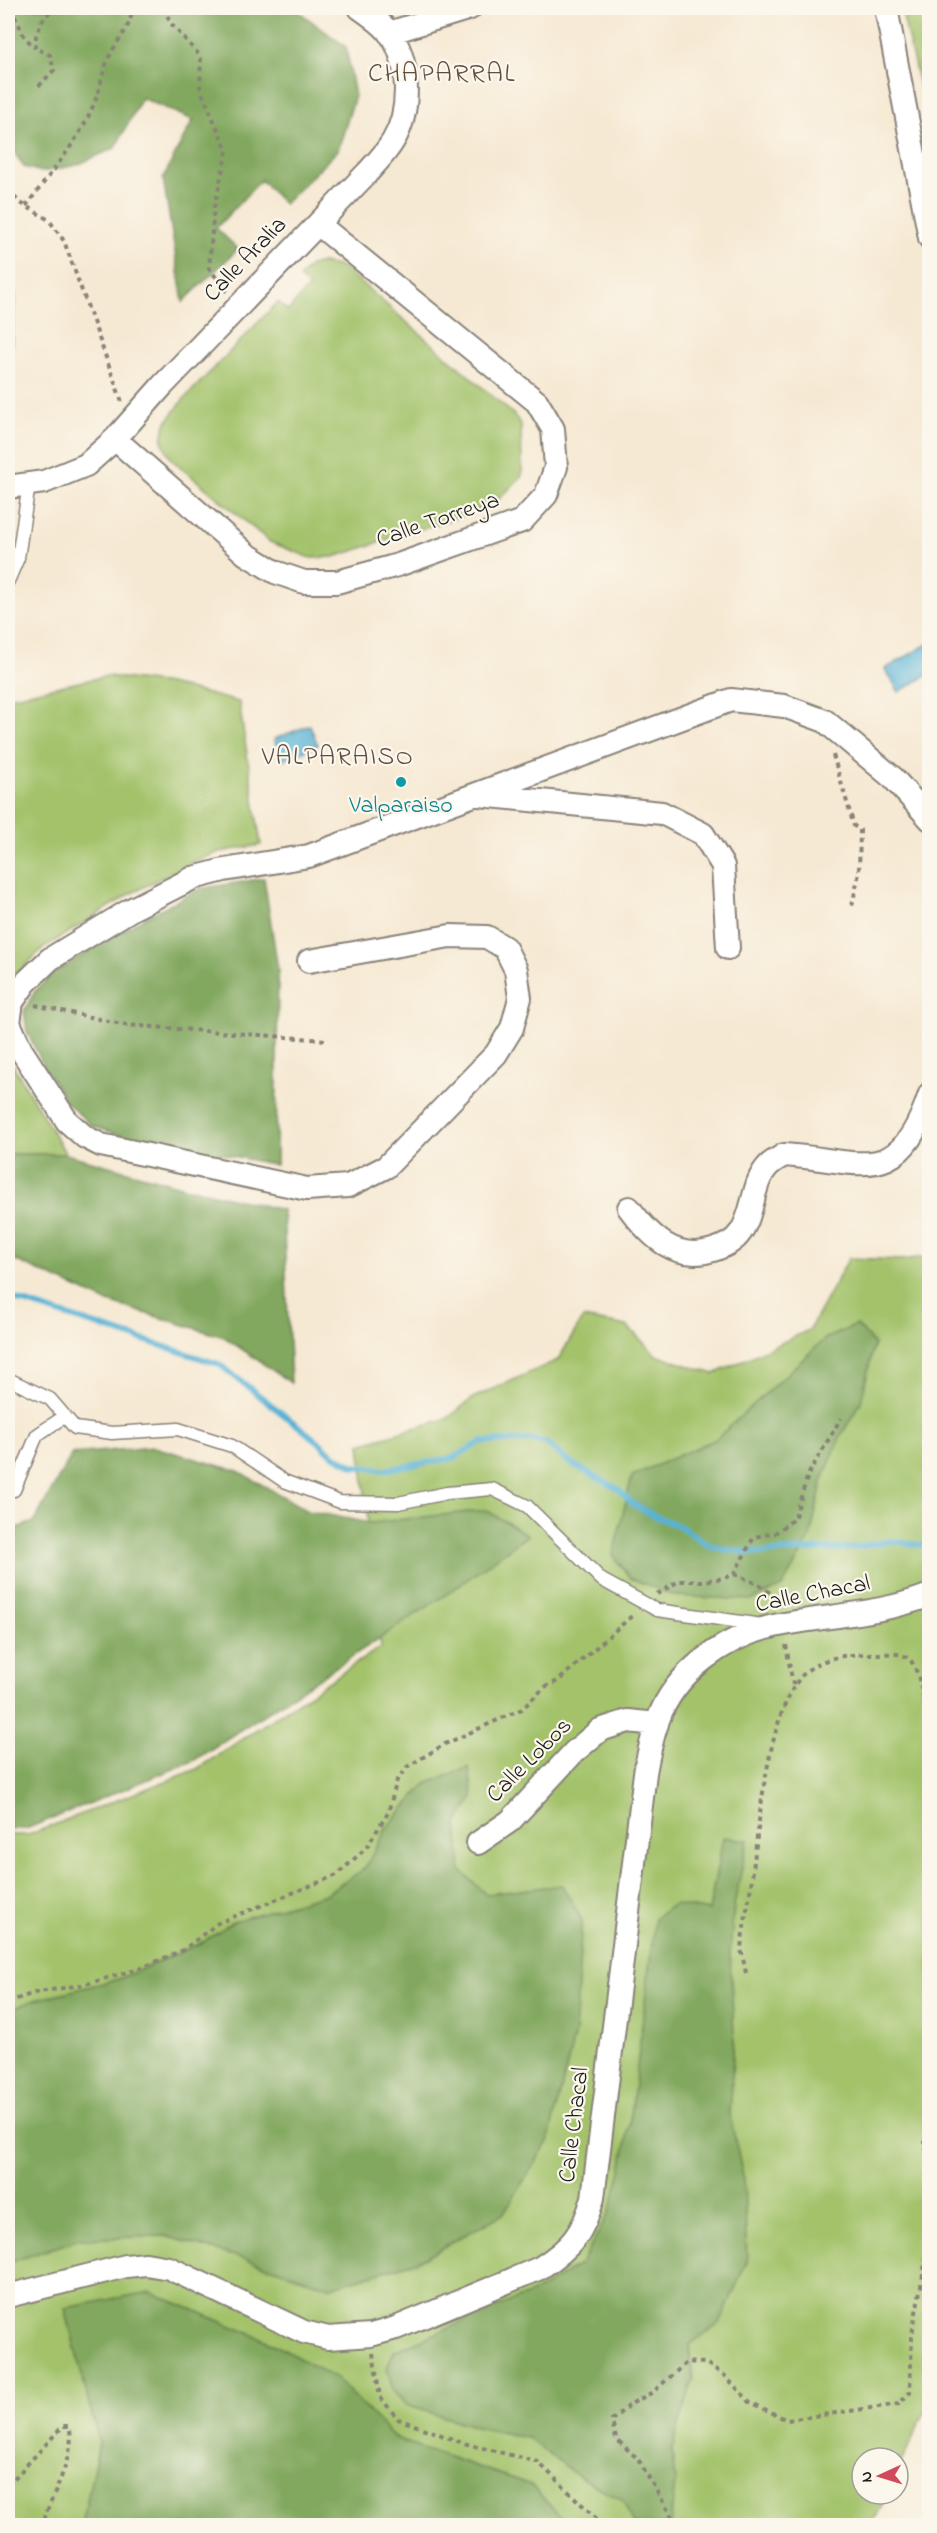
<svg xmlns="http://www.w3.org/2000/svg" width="937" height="2533" font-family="'Indie Flower',sans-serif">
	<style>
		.green { fill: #a3c26a; stroke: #606f43; stroke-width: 1.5 }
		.forest { fill: #82a85e; stroke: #4f623d; stroke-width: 1.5 }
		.water { fill: #57b2d5; stroke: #3a6778; stroke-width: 1.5 }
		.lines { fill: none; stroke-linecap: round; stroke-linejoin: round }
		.stream { stroke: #57b2d5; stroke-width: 6 }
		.service-casing { stroke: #898278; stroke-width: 15 }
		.minor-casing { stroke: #898278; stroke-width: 26 }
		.path { stroke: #898278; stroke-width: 4; stroke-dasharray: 4.5 4.5; stroke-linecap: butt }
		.service { stroke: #fff; stroke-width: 12 }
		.minor { stroke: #fff; stroke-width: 22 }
		.culture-dot { fill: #0f9aa8; stroke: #fbf7ec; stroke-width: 2 }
		.labels { text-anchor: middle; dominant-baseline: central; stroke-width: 4.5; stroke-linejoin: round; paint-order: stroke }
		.street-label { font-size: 24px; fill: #1c1c1c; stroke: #fbf7ec }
		.culture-label { font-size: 24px; fill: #0d838f; stroke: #fbf7ec }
		.neighbourhood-label { font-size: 26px; letter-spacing: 1.5px; fill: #5f4d42; stroke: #fbf7ec }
		.quarter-label { font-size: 27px; letter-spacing: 1.5px; fill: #5f4d42; stroke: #fbf7ec }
	</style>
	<rect width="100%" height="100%" fill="#fbf7ec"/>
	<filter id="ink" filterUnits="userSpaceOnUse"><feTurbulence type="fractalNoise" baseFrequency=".0167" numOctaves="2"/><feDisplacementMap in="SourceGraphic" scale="12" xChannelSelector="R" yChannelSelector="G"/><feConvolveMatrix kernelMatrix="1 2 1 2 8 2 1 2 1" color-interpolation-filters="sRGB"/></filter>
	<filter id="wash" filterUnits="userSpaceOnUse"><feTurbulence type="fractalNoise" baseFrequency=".008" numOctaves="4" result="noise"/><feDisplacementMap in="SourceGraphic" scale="24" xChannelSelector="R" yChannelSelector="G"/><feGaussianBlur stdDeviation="1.35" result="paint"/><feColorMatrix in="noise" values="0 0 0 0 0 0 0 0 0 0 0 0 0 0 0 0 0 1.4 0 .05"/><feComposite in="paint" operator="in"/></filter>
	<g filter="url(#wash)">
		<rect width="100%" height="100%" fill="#f6e9d3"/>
		<path class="green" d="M 901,8 L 929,8 L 929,127 Z
			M 322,263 L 338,266 L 351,274 L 512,413 L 521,424 L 522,476 L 492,506 L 334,557 L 311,558 L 270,542 L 171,459 L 162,441 L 165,424 L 183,400 L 278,302 L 288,311 L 309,286 L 299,278 L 310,266 Z
			M 107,676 L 169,684 L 239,702 L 261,845 L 219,852 L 190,863 L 130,894 L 43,948 L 14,977 L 8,987 L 8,697 Z
			M 8,1057 L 66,1154 L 8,1154 Z
			M 929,1256 L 930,2401 L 898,2469 L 898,2458 L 862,2458 L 862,2494 L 887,2494 L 872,2525 L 8,2526 L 8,1835 L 28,1835 L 197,1769 L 381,1647 L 360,1444 L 448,1418 L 473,1398 L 558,1360 L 583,1318 L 627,1326 L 656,1355 L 714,1374 L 809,1330 L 849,1258 L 903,1260 Z"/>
		<path class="forest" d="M 8,8 L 294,8 L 346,47 L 355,96 L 338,150 L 284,204 L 261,180 L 216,228 L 238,249 L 183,302 L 163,178 L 193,120 L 142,98 L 115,148 L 77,165 L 42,172 L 24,167 L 8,143 Z
			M 264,878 L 278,969 L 276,1165 L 223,1154 L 129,1138 L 92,1126 L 66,1102 L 46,1070 L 27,1032 L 24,1011 L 35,991 L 58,970 L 142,919 L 199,889 Z
			M 8,1154 L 66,1154 L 188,1188 L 283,1210 L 291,1383 L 224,1337 L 105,1301 L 8,1257 Z
			M 857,1325 L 874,1344 L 861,1402 L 840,1437 L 822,1482 L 810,1538 L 782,1587 L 752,1600 L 674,1596 L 630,1578 L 613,1555 L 632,1476 L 716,1439 L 826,1338 Z
			M 154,1447 L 238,1471 L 308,1511 L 370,1523 L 486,1510 L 528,1535 L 450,1592 L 193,1761 L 26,1829 L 8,1829 L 8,1527 L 14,1529 L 34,1522 L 72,1454 Z
			M 469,1767 L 473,1798 L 457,1824 L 461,1871 L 486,1894 L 562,1885 L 582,1920 L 575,2033 L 548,2142 L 503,2214 L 418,2261 L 330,2287 L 249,2260 L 165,2236 L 80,2239 L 8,2263 L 8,2011 L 31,2001 L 119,1979 L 203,1942 L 234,1921 L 326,1894 L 365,1868 L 387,1827 L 426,1784 Z
			M 723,1837 L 748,1840 L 734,1905 L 730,1954 L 734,2037 L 730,2116 L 744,2180 L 747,2261 L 720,2323 L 689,2345 L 693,2380 L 672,2448 L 675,2483 L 670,2525 L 635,2525 L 622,2500 L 578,2476 L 528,2438 L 476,2427 L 406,2405 L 393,2391 L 387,2368 L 394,2351 L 540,2289 L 581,2264 L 610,2211 L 621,2171 L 632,2108 L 655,1918 L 674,1904 L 709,1911 Z
			M 150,2292 L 268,2341 L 337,2379 L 396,2439 L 531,2485 L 568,2525 L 82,2525 L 99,2443 L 65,2308 Z"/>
		<path class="water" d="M 8,294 L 15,294 L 10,367 L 8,366 Z
			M 929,643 L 929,674 L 899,692 L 885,669 Z
			M 310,725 L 318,745 L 282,760 L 274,739 Z"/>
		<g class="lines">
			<path class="stream" d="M 8,1297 L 219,1364 L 320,1443 L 333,1455 L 354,1466 L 384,1470 L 453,1458 L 481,1442 L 534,1440 L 546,1443 L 570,1463 L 618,1489 L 633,1504 L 653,1515 L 681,1527 L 710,1546 L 728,1550 L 755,1553 L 850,1548 L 890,1541 L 921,1545 L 930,1542"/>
		</g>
	</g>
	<g filter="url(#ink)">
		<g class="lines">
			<defs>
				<path id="service" d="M 8,581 L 18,558 L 29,484
					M 8,1379 L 50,1399 L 75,1428 L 112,1433 L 178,1429 L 232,1446 L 284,1481 L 340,1502 L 398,1503 L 447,1493 L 492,1489 L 527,1506 L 602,1580 L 657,1610 L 762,1625
					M 14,1490 L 37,1435 L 65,1416"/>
				<path id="minor" d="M 886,8 L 930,238
					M 389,33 L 470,8
					M 115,439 L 246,554 L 275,572 L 304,582 L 337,582 L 398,565 L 522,521 L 546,495 L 556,467 L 553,429 L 537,402 L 318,224
					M 8,487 L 44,482 L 86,465 L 115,439 L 162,386 L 367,173 C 376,163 386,153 393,141 C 411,112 411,59 388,31 C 380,22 370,15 360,8
					M 479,795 L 662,813 L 703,834 L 723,866 L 728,948
					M 309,961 L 450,936 L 487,937 L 505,948 L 516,970 L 520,998 L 512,1028 L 496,1054 L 386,1167 L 348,1186 L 307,1189 L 101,1145 L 85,1137 L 67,1121 L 21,1050 L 9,1023 L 12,1002 L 26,982 L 50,959 L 132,909 L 193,878 L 224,870 L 309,856 L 731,700 L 784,706 L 825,721 L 893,778 L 930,819
					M 629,1208 C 650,1236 675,1262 713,1250 C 723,1247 734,1242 740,1233 C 755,1213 751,1183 769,1165 C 773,1161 779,1158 784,1155 C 863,1160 898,1190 930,1094
					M 478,1843 L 510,1821 L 574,1752 L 600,1730 L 628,1721 L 657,1724
					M 8,2296 L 126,2266 L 146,2264 L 169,2268 L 304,2332 L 328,2338 L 371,2335 L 396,2328 L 540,2268 C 571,2248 583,2234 593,2198 L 645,1773 C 648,1755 652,1738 658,1720 C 675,1672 725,1637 774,1626 C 826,1615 879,1615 930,1595"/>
			</defs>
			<use href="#service" class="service-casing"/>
			<use href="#minor" class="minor-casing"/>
			<path class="path" d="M 11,8 L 24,36 L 34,47
				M 163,8 L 173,26 L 201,57 L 200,88 L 227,151 L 214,208 L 209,268 L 227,292
				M 39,86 L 54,70 L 50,55 L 35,48 L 36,36 L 44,17 L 55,8
				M 8,190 L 19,202 L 49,220 L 64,241 L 122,402
				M 26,206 C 48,176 79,141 93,106 C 101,89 102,70 111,53 C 120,36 131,28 132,8
				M 833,755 L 854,826 L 860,830 L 859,873 L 852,906
				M 35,1005 L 126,1025 L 326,1040
				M 734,1574 C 748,1580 774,1589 778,1605
				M 657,1594 L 679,1581 L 704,1581 L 724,1578 L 734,1574 L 754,1537 L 775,1533 L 794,1519 L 808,1475 L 841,1418
				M 786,1645 L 793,1685
				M 746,1973 L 741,1949 C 743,1928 748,1907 751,1886 C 758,1835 767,1702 808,1670 C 829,1655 852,1654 877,1654 C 887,1654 900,1652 908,1658 C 922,1668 926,1722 930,1740
				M 8,2002 L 34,1993 L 86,1984 L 139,1969 L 183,1950 L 218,1923 L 337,1875 L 366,1848 L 388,1813 L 397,1780 L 407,1767 L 445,1744 L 522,1709 L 545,1687 L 558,1681 L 634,1614
				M 930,2112 L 925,2141 L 930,2180
				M 373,2353 L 380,2397 L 398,2419 L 463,2443 L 538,2462 L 604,2526
				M 8,2485 L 63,2426 L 68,2426 C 80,2444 49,2506 40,2526
				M 677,2526 L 638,2459 L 616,2439 L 612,2420 L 629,2405 L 653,2392 L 687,2362 L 706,2363 L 724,2375 L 750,2402 L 787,2420 L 899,2404 L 910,2392 L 912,2334 L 930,2237"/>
			<use href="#service" class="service"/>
			<use href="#minor" class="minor"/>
		</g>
	</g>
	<circle class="culture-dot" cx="401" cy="782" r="6"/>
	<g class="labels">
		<g class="street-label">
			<text transform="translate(246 260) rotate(-46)">Calle Aralia</text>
			<text transform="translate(438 521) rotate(-19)">Calle Torreya</text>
			<text transform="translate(813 1595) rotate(-11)">Calle Chacal</text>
			<text transform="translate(530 1761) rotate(-45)">Calle Lobos</text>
			<text transform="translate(575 2125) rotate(-83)">Calle Chacal</text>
		</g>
		<g class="culture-label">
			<text x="401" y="806">Valparaiso</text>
		</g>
		<g class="neighbourhood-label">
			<text x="338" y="758">VALPARAISO</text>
		</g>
		<g class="quarter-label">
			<text x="442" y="74">CHAPARRAL</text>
		</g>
	</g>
	<rect width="937" height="2533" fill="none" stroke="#fbf7ec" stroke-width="30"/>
	<g transform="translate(880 2476) rotate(266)"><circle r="28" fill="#fbf7ec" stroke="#a29f99" stroke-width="1.5"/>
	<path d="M0-4.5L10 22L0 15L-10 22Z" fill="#d1495b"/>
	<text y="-9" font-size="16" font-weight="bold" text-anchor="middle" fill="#1c1c1c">N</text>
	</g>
</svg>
